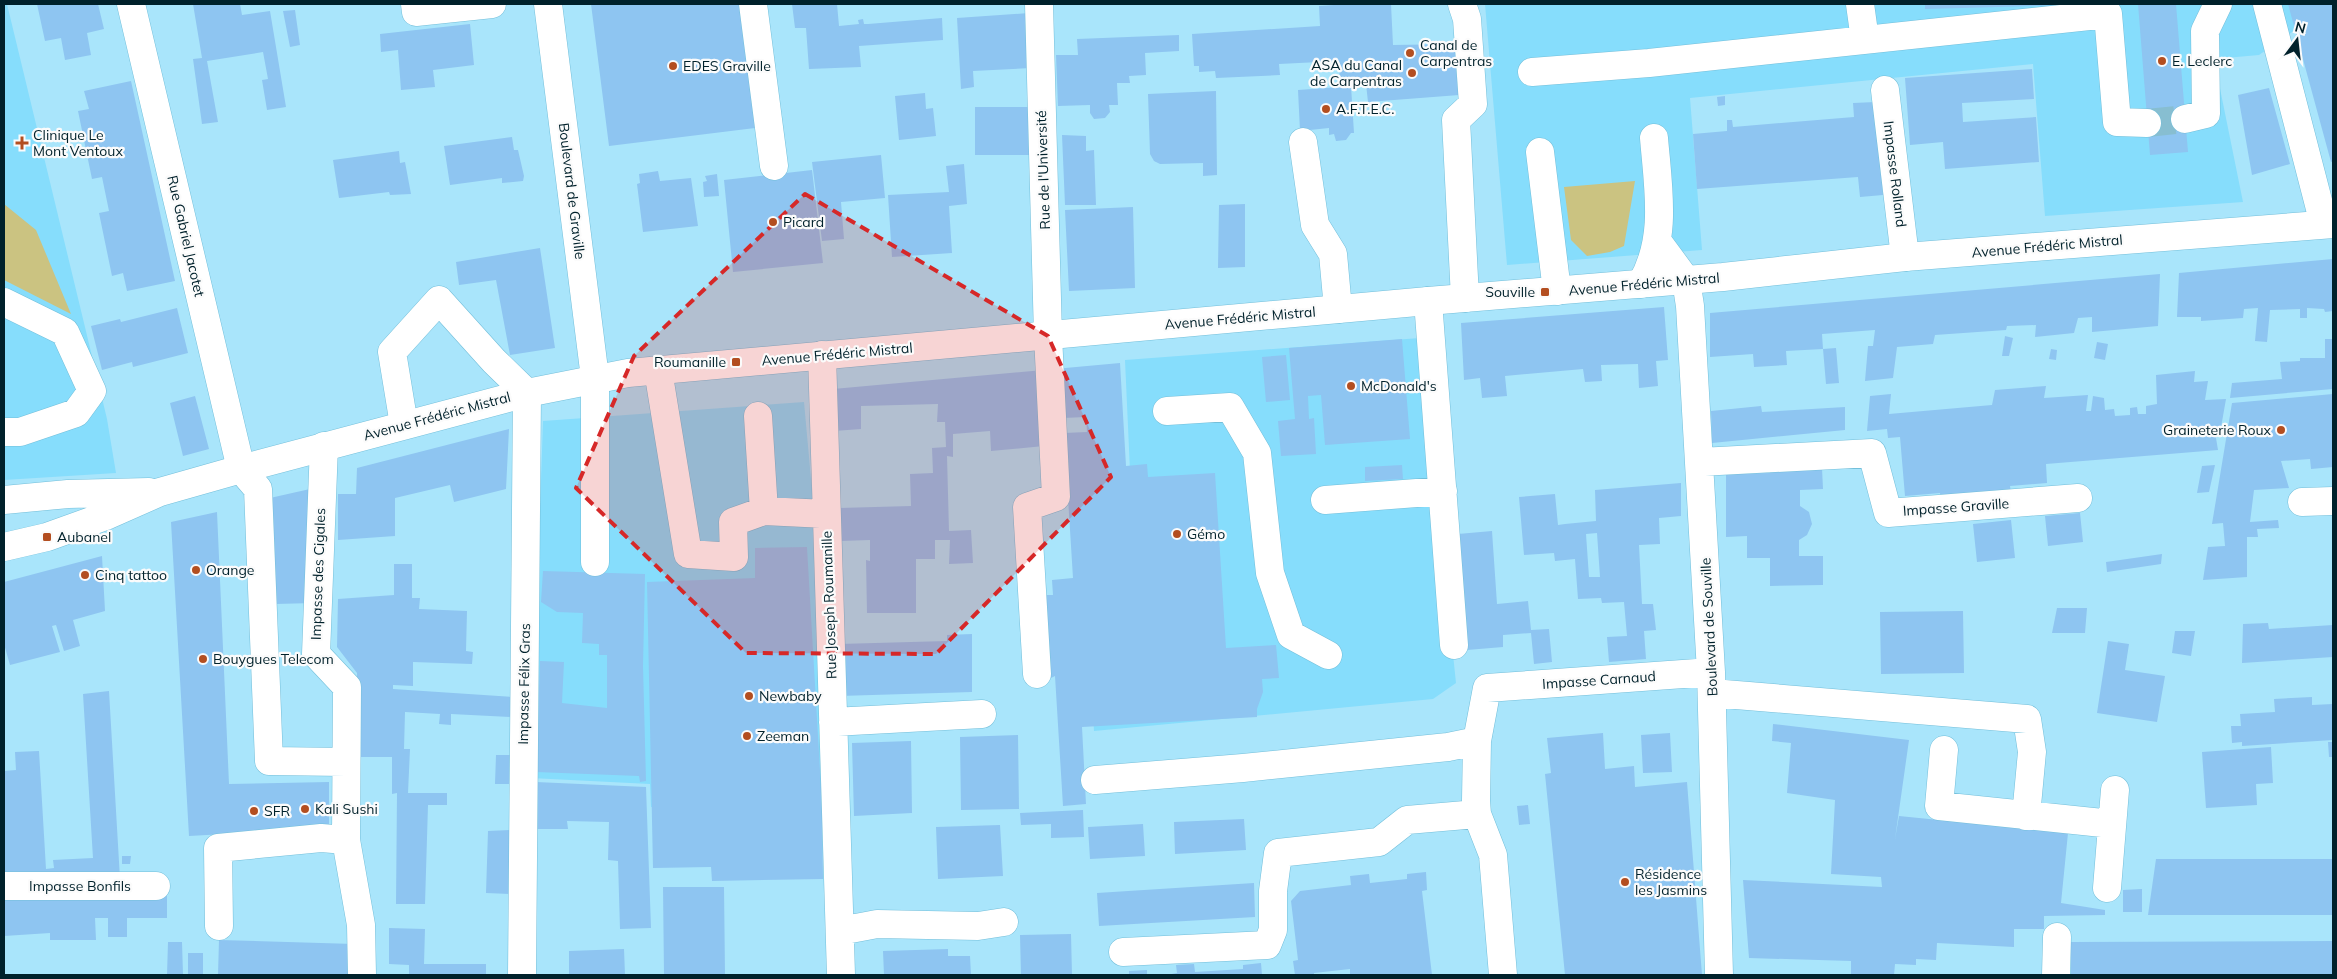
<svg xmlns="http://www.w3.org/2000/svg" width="2337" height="979" font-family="Mulish,sans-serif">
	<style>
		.built { fill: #86ddfc }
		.green { fill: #cbc381 }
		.building { fill: #8ec5f1; fill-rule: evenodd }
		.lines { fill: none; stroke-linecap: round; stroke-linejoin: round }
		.minor-tunnel { stroke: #87bed1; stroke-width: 28; stroke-dasharray: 28 14; stroke-linecap: butt }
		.minor-casing { stroke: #73bfda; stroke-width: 29 }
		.major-casing { stroke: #73bfda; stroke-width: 29 }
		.minor { stroke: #fff; stroke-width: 28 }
		.major { stroke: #fff; stroke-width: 28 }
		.marked { fill: #d62828; fill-opacity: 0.2; stroke: #d62828; stroke-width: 4; stroke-dasharray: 10 6; stroke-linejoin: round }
		.poi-dot { fill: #b34e20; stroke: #fbfbfb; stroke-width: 2 }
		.labels { text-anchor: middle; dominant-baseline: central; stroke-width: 4.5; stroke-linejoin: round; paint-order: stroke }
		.poi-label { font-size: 14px; fill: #00212b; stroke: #fbfbfb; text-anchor: start }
		.street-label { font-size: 14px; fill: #00212b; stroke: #fbfbfb }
	</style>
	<rect width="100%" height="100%" fill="#a9e5fb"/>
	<path class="built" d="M 4,4 L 7,4 L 84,323 L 107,419 L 116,473 L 4,480 Z
		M 1485,4 L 2333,4 L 2333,24 L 2295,30 L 2259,55 L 2214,59 L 2243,202 L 2045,216 L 2033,64 L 1690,98 L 1702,250 L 1507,265 Z
		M 1420,338 L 1456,683 L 1433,699 L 1094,731 L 1080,498 L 1131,493 L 1125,360 Z
		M 804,402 L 817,545 L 827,804 L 651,807 L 650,784 L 531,778 L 543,421 Z"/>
	<path class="green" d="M 1635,181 L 1624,246 L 1610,252 L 1587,256 L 1571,240 L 1564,187 Z
		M 4,204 L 36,230 L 71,314 L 4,280 Z"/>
	<path class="building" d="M 37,4 L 98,4 L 104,29 L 87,33 L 91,55 L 65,60 L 61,38 L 45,41 Z
		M 193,4 L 240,4 L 242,15 L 270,11 L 286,107 L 267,110 L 262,80 L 268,79 L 263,52 L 207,61 L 218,122 L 202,124 L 193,59 L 202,58 Z
		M 591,4 L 740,4 L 755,128 L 609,146 Z
		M 792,4 L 837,4 L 839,26 L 859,24 L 858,20 L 863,19 L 864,24 L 868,24 L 942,18 L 943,40 L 859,46 L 861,67 L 809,69 L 806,28 L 795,28 Z
		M 1349,4 L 1391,4 L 1393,45 L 1455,44 L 1459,95 L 1368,102 L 1366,84 L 1351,86 L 1354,133 L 1351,133 L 1346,140 L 1336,141 L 1334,134 L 1329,135 L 1329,128 L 1300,131 L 1298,90 L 1340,87 L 1339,61 L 1279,64 L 1280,75 L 1216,78 L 1215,71 L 1199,72 L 1199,66 L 1194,66 L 1192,34 L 1320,26 L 1319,6 Z
		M 1925,4 L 2066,4 L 2066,5 L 1925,9 Z
		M 2138,4 L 2176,4 L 2188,152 L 2150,155 Z
		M 2288,4 L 2333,4 L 2333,161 L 2331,162 Z
		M 295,10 L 300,45 L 290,47 L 283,11 Z
		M 1029,13 L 1031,68 L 973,71 L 974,87 L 961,89 L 957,18 Z
		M 470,24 L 474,65 L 433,70 L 435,87 L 401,90 L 398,50 L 381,52 L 380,34 Z
		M 1179,35 L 1179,51 L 1145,53 L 1146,75 L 1129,76 L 1130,83 L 1117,83 L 1118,105 L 1109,105 L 1110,112 L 1105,118 L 1094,119 L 1090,113 L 1090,105 L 1058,106 L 1056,55 L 1078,55 L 1077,39 Z
		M 2032,69 L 2034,99 L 1962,103 L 1963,122 L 2036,117 L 2039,162 L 1945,169 L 1943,142 L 1910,145 L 1905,78 Z
		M 131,81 L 175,281 L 127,291 L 123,273 L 112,276 L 99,213 L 109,211 L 102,177 L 92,179 L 78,111 L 89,109 L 84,91 Z
		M 2269,88 L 2290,164 L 2252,175 L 2238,95 Z
		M 1216,91 L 1217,175 L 1203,176 L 1203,163 L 1160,164 L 1154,161 L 1150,154 L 1148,94 Z
		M 925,93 L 926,109 L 933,108 L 936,136 L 899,140 L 895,96 Z
		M 1725,96 L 1725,105 L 1718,106 L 1717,97 Z
		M 1876,102 L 1883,195 L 1860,197 L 1858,177 L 1697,189 L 1693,134 L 1727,131 L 1727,120 L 1732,120 L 1733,127 L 1854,117 L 1853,103 Z
		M 975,107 L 1031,107 L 1032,155 L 975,155 Z
		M 1062,135 L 1086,136 L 1086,151 L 1094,150 L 1096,205 L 1065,205 Z
		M 512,137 L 514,150 L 518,150 L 524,176 L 523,181 L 502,183 L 502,178 L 450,185 L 444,146 Z
		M 399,151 L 400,163 L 405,162 L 411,194 L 390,195 L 389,192 L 339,198 L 333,160 Z
		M 881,155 L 885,198 L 841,202 L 844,239 L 822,241 L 812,162 Z
		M 964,164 L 967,204 L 949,206 L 952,253 L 892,257 L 888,195 L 949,192 L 946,166 Z
		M 812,170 L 823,263 L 733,272 L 724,180 Z
		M 658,171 L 660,181 L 691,178 L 698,226 L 643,232 L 637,184 L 640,183 L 639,174 Z
		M 717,174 L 719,196 L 704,197 L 703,182 L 707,181 L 705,176 Z
		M 1245,204 L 1245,267 L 1218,268 L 1219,205 Z
		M 1133,207 L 1135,288 L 1069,291 L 1065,210 Z
		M 540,248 L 555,348 L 510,355 L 496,280 L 459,285 L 456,262 Z
		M 2333,259 L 2333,311 L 2325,312 L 2324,309 L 2307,308 L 2307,318 L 2300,318 L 2300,309 L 2270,310 L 2267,342 L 2255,341 L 2258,308 L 2244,309 L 2243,318 L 2201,321 L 2201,317 L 2177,317 L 2179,273 Z
		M 2160,274 L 2158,326 L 2092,332 L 2092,317 L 2078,318 L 2074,333 L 2035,337 L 2036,325 L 2007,326 L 2006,330 L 1935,335 L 1933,344 L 1897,347 L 1893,378 L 1865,381 L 1868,346 L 1873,346 L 1875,330 L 1822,334 L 1823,349 L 1836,348 L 1839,383 L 1826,384 L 1823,349 L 1786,351 L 1787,365 L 1754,367 L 1753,354 L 1710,357 L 1710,313 Z
		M 1664,307 L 1668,360 L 1656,361 L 1658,386 L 1639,388 L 1638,364 L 1601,365 L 1602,381 L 1585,382 L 1583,369 L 1505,376 L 1507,396 L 1482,398 L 1480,378 L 1464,380 L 1461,323 Z
		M 177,308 L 188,353 L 133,367 L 132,362 L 102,370 L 91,326 L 120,319 L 121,322 Z
		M 2005,336 L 2013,338 L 2009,356 L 2002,356 Z
		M 1402,339 L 1410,439 L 1325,445 L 1321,395 L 1308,396 L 1309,419 L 1314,418 L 1316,454 L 1281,456 L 1278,421 L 1295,419 L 1289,348 Z
		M 2325,339 L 2333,339 L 2333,389 L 2230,398 L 2232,383 L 2282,379 L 2280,362 L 2300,361 L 2300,358 L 2325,358 Z
		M 2097,342 L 2108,344 L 2105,360 L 2094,358 Z
		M 2051,349 L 2057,350 L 2056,360 L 2049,359 Z
		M 1286,355 L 1290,400 L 1266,402 L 1262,357 Z
		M 1120,363 L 1126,466 L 1147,464 L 1148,477 L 1215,473 L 1226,648 L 1276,645 L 1279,678 L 1262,679 L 1263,692 L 1257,709 L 1257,717 L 1082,727 L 1086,804 L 1063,806 L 1055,676 L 1051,678 L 1046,595 L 1053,595 L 1052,580 L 1073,578 L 1064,433 L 1087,432 L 1086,417 L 1063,418 L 1044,446 L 991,451 L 990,431 L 953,434 L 953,457 L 947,456 L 949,531 L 971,530 L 973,563 L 949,564 L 950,540 L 935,540 L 935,559 L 916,559 L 916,613 L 867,613 L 866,560 L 870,561 L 870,540 L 840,541 L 839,508 L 911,506 L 910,474 L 933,473 L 932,448 L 946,447 L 945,422 L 937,422 L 938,404 L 861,406 L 861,429 L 834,431 L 833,389 Z
		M 2195,371 L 2194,382 L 2208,381 L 2205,400 L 2226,399 L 2220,433 L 2215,432 L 2218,450 L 2046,464 L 2047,483 L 2010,486 L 2011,492 L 1941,499 L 1940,493 L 1905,496 L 1900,437 L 1888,438 L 1887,429 L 1867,431 L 1870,396 L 1891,394 L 1889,414 L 1992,405 L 1995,390 L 2046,386 L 2044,398 L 2088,395 L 2086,411 L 2091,411 L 2093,396 L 2104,398 L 2105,410 L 2114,409 L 2115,416 L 2130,415 L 2130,408 L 2137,407 L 2138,414 L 2146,414 L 2146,406 L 2157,404 L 2156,375 Z
		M 2333,394 L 2333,467 L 2311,469 L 2310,459 L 2281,461 L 2289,488 L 2254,490 L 2250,522 L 2278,520 L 2279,528 L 2257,529 L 2258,537 L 2247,537 L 2247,577 L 2203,580 L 2208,547 L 2225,546 L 2223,523 L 2212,524 L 2232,403 Z
		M 195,396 L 209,449 L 183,456 L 170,403 Z
		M 1761,406 L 1762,412 L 1845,407 L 1845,430 L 1712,443 L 1711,411 Z
		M 509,429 L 506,489 L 454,502 L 450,485 L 395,498 L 395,536 L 338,540 L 338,494 L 356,494 L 357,468 Z
		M 1402,465 L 1403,479 L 1365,481 L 1365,467 Z
		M 2215,465 L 2209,492 L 2197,493 L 2202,466 Z
		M 1822,468 L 1823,489 L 1800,490 L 1800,506 L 1809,512 L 1812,524 L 1807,535 L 1799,540 L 1799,556 L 1823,556 L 1823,585 L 1770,586 L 1770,558 L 1747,558 L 1747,536 L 1726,537 L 1726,474 L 1770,473 L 1770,471 Z
		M 1681,483 L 1681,516 L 1659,518 L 1660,544 L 1639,545 L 1642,604 L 1653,604 L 1656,630 L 1644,631 L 1646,659 L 1609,662 L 1607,637 L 1627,636 L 1624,602 L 1602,603 L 1601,598 L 1578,599 L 1575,559 L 1555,561 L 1554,553 L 1524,555 L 1519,497 L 1555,494 L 1558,525 L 1565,524 L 1596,521 L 1595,490 ZM 1597,533 L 1600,577 L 1589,577 L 1586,534 Z
		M 310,489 L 314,603 L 275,604 L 270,498 Z
		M 217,512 L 229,784 L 329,782 L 329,828 L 189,836 L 171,522 Z
		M 2080,513 L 2083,542 L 2048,546 L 2045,516 Z
		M 2011,520 L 2015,558 L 1977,562 L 1973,524 Z
		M 1492,531 L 1497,604 L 1528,601 L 1531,630 L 1549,629 L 1552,662 L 1534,664 L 1531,633 L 1503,635 L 1503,647 L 1467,650 L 1458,534 Z
		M 807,547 L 822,805 L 823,879 L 712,881 L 711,867 L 653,868 L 647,582 L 755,578 L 755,548 Z
		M 2162,554 L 2161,564 L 2107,572 L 2106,562 Z
		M 102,556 L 105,611 L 73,620 L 80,646 L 64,651 L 56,625 L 52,626 L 60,652 L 10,665 L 4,644 L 4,582 Z
		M 394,564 L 412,564 L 412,598 L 420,598 L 419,609 L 467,611 L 466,651 L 473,652 L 472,664 L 413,662 L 413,686 L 393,685 L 393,689 L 513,697 L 512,717 L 451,714 L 451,725 L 439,724 L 440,714 L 405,712 L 404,749 L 410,749 L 408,793 L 447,793 L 447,805 L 428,805 L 425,904 L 396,904 L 397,793 L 392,794 L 392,757 L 358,757 L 357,673 L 337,647 L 338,599 L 394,595 Z
		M 543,571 L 645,574 L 643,666 L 646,781 L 640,782 L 639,776 L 536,772 L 540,661 L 564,662 L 562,703 L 607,708 L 607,655 L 599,655 L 599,644 L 582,643 L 583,613 L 557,612 L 541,602 Z
		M 2057,608 L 2087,608 L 2085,633 L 2052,633 Z
		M 1963,611 L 1964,673 L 1881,674 L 1880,612 Z
		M 2268,623 L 2269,629 L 2333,625 L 2333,657 L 2242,663 L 2243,624 Z
		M 2175,631 L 2195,631 L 2191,656 L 2172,653 Z
		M 972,634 L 972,692 L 839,696 L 839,644 L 947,641 L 947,635 Z
		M 2108,641 L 2129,644 L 2125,670 L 2165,676 L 2157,722 L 2097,713 Z
		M 109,691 L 120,879 L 4,876 L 4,771 L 16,770 L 15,752 L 39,751 L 46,869 L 54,868 L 53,860 L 93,858 L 83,694 Z
		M 2312,697 L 2312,705 L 2333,704 L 2333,740 L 2242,746 L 2242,742 L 2232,743 L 2231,726 L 2241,726 L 2240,714 L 2275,712 L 2274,699 Z
		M 1773,724 L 1909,740 L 1895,839 L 1899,816 L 2068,833 L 2061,903 L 2105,910 L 2105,915 L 2044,916 L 2044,929 L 2014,929 L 2014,947 L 1937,943 L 1936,960 L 1916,959 L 1916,965 L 1895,964 L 1894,975 L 1851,975 L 1851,961 L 1749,958 L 1743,880 L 1882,887 L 1881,877 L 1831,874 L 1835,800 L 1787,793 L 1791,743 L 1772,741 Z
		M 1603,733 L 1605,769 L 1634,766 L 1635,787 L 1687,782 L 1702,975 L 1565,975 L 1545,774 L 1551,773 L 1547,738 Z
		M 1670,733 L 1672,772 L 1643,773 L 1641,735 Z
		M 1018,735 L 1019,809 L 961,810 L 960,737 Z
		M 911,741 L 912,813 L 854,816 L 852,743 Z
		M 2328,742 L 2333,742 L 2333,757 L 2329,757 Z
		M 2271,747 L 2273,783 L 2256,784 L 2257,805 L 2206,808 L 2202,752 Z
		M 496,755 L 510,755 L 509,784 L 495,784 Z
		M 536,782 L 646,787 L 651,928 L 620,929 L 618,861 L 608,860 L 609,822 L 567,821 L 568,829 L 535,829 Z
		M 1528,805 L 1530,824 L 1519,825 L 1517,806 Z
		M 1083,810 L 1084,837 L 1051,838 L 1051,824 L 1021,825 L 1020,813 Z
		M 1244,819 L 1246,850 L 1175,854 L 1174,822 Z
		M 1143,824 L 1145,856 L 1090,859 L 1088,827 Z
		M 1000,825 L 1003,876 L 938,879 L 936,827 Z
		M 513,830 L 511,894 L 486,893 L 488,831 Z
		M 122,856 L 131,856 L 130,864 L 122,864 Z
		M 2156,859 L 2333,859 L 2333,915 L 2148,915 Z
		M 1426,872 L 1427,890 L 1422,891 L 1432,975 L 1350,975 L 1350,969 L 1314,973 L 1314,975 L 1295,975 L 1293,961 L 1298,960 L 1291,901 L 1300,891 L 1351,885 L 1350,876 L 1369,874 L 1370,883 L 1407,879 L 1407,874 Z
		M 1254,883 L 1255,917 L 1099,926 L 1097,893 Z
		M 663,887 L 724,887 L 725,975 L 664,975 Z
		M 2142,889 L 2142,912 L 2123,912 L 2123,890 Z
		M 4,892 L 167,893 L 167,918 L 127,918 L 127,937 L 108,937 L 108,918 L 95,918 L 96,940 L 50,940 L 50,933 L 4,936 Z
		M 389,928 L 425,929 L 424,964 L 486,964 L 486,975 L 409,975 L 409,965 L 389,964 Z
		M 1071,934 L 1072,975 L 1021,975 L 1020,935 Z
		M 219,940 L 354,944 L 353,975 L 218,975 Z
		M 2333,941 L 2333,975 L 2071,975 L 2071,942 Z
		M 168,942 L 182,942 L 183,975 L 167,975 Z
		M 624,949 L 625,975 L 569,975 L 569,951 Z
		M 948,949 L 948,956 L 970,956 L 971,975 L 884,975 L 883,951 Z
		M 188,953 L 203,953 L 203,975 L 188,975 Z
		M 1261,963 L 1262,975 L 1166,975 L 1177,973 L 1176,965 L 1194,964 L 1195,972 L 1243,969 L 1243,965 Z
		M 1147,970 L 1147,975 L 1129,975 L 1129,971 Z"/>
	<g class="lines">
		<path class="minor-tunnel" d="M 2147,123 L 2185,119"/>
		<defs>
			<path id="minor" d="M 131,4 L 241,469 L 258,489 L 269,761 L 346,762
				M 415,4 L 416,12 L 492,4
				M 548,4 L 595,378 L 595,562
				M 753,4 L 774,166
				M 1462,4 L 1467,19 L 1473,104 L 1456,120 L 1465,298
				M 1860,4 L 1865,40
				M 2267,4 L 2324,224
				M 1532,72 L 1649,63 L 2108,14 L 2117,122 L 2147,123
				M 1885,90 L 1905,257
				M 2185,119 L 2206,114 L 2205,31 L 2218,4
				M 1303,142 L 1315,225 L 1333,254 L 1338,309
				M 1540,152 L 1557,291
				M 1658,242 L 1686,280 L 1690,306 L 1711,672 L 1719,975
				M 1641,284 C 1668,239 1658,188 1654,138
				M 1428,301 L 1454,645
				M 4,302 L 65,332 L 92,391 L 76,413 L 20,432 L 4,432
				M 822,355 L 841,975
				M 658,370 L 688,554 L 734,557 L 733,522 L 764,511
				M 1167,411 L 1230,407 L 1257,453 L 1270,573 L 1291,635 L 1328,655
				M 758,416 L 764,511 L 826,514
				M 404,425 L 392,352 L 439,300 L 494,361 L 527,393 L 522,975
				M 324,446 L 316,654 L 347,687 L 346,840 L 361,925 L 362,975
				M 1700,462 L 1872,453 L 1888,513 L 2078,498
				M 1325,500 L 1443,491
				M 2302,502 L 2333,501
				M 1037,674 L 1027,507 L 1056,497 L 1048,336 L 1039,4
				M 1712,693 L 2027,719 L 2032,752 L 2026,816
				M 833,722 L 982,714
				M 1477,741 L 1476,801 L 1477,814 L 1493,855 L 1503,975
				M 1944,750 L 1939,806 L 2112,824
				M 1095,780 L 1243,768 L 1448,747 L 1477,741 L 1487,688 L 1711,672
				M 4,886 L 156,886
				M 2107,888 L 2115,790
				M 219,926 L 218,848 L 321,838 L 346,840
				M 840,931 L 877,924 L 978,926 L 1004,922
				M 1123,952 L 1267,945 L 1273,930 L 1273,891 L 1278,853 L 1379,842 L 1407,820 L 1477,814
				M 2056,975 L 2057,937"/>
			<path id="major" d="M 4,500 L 68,494 L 149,492
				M 4,547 L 47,537 L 108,515 L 160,492 L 241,469 L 527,393 L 628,373 L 1428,301 L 1723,277 L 1905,257 L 2333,224"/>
		</defs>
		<use href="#minor" class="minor-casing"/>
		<use href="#major" class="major-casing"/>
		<use href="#minor" class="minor"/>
		<use href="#major" class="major"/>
	</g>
	<path class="marked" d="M 805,194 L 1048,336 L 1111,477 L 936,654 L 746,653 L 576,488 L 634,356 Z"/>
	<g class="poi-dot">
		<circle cx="1410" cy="53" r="5"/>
		<circle cx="2162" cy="61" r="5"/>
		<circle cx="673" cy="66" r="5"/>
		<circle cx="1412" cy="73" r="5"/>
		<circle cx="1326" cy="109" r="5"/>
		<path d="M19.5 135.5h5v5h5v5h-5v5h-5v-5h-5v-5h5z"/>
		<circle cx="773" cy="222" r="5"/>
		<rect x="1540" y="287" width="10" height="10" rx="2.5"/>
		<rect x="731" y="357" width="10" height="10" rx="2.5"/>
		<circle cx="1351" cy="386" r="5"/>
		<circle cx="2281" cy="430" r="5"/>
		<circle cx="1177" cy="534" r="5"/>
		<rect x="42" y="532" width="10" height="10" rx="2.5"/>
		<circle cx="196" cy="570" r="5"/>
		<circle cx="85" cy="575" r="5"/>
		<circle cx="203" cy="659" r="5"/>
		<circle cx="749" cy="696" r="5"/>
		<circle cx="747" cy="736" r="5"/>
		<circle cx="305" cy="809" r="5"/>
		<circle cx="254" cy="811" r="5"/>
		<circle cx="1625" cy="882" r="5"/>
	</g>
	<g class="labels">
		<g class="poi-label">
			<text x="1420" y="45">Canal de<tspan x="1420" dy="16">Carpentras</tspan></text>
			<text x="2172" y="61">E. Leclerc</text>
			<text x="1402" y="65" text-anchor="end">ASA du Canal<tspan x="1402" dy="16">de Carpentras</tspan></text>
			<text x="683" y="66">EDES Graville</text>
			<text x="1336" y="109">A.F.T.E.C.</text>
			<text x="33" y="135">Clinique Le<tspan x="33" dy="16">Mont Ventoux</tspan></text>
			<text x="783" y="222">Picard</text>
			<text x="1535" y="292" text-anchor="end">Souville</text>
			<text x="726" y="362" text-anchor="end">Roumanille</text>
			<text x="1361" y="386">McDonald's</text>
			<text x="2271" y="430" text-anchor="end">Graineterie Roux</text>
			<text x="1187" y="534">Gémo</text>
			<text x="57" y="537">Aubanel</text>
			<text x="206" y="570">Orange</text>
			<text x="95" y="575">Cinq tattoo</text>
			<text x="213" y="659">Bouygues Telecom</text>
			<text x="759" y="696">Newbaby</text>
			<text x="757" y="736">Zeeman</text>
			<text x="315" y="809">Kali Sushi</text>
			<text x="264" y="811">SFR</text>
			<text x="1635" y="874">Résidence<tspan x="1635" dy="16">les Jasmins</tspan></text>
		</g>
		<g class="street-label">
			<text transform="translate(1043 170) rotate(-92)">Rue de l'Université</text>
			<text transform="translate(1895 174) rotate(83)">Impasse Rolland</text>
			<text transform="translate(572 191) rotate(83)">Boulevard de Graville</text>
			<text transform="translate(186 236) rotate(77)">Rue Gabriel Jacotet</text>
			<text transform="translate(2047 246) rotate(-5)">Avenue Frédéric Mistral</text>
			<text transform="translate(1644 284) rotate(-5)">Avenue Frédéric Mistral</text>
			<text transform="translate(1240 318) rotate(-5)">Avenue Frédéric Mistral</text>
			<text transform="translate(837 354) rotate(-5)">Avenue Frédéric Mistral</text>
			<text transform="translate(437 416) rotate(-15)">Avenue Frédéric Mistral</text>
			<text transform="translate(1956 507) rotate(-4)">Impasse Graville</text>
			<text transform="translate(318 574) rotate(-88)">Impasse des Cigales</text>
			<text transform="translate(829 605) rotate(-92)">Rue Joseph Roumanille</text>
			<text transform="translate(1709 627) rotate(-93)">Boulevard de Souville</text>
			<text transform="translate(1599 680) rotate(-4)">Impasse Carnaud</text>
			<text transform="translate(524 684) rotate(-89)">Impasse Félix Gras</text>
			<text x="80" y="886">Impasse Bonfils</text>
		</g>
	</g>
	<rect width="2337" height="979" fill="none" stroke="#00212b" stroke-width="10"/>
	<g transform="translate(2297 40) rotate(15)" stroke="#fbfbfb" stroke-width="4" paint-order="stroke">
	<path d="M0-4L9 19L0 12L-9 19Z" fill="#00212b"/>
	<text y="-8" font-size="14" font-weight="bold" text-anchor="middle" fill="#00212b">N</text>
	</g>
</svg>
